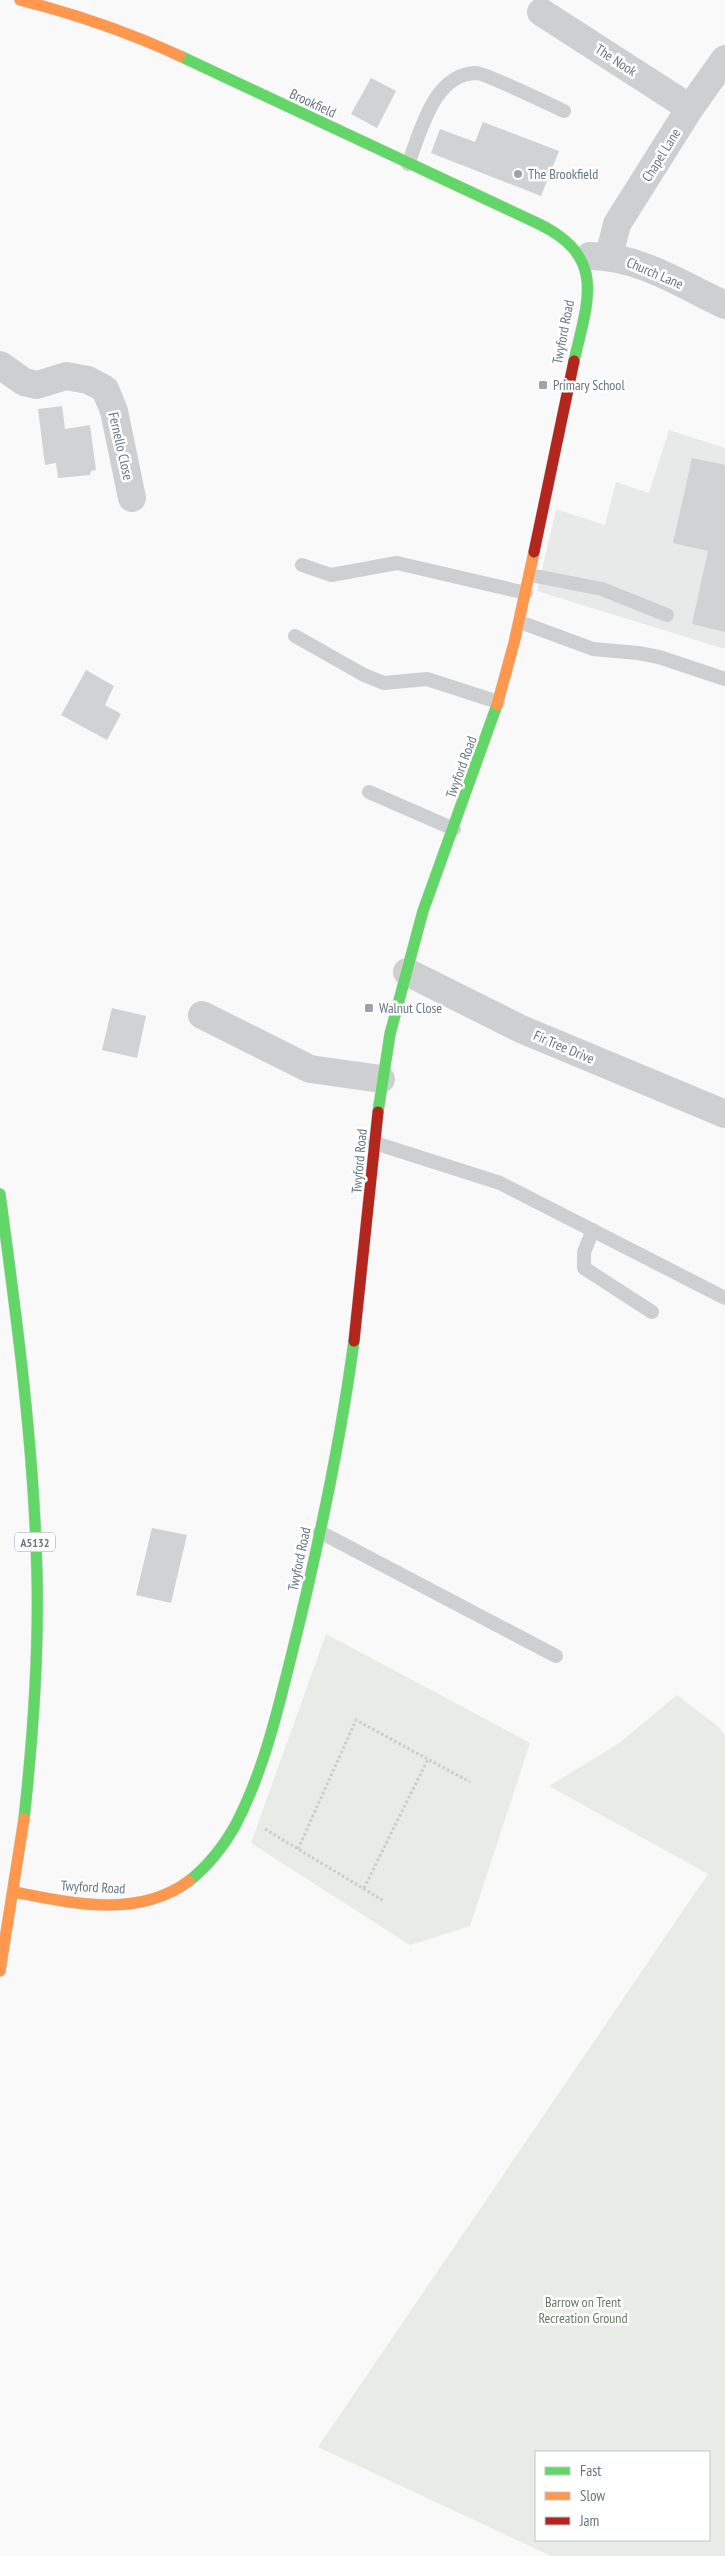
<svg xmlns="http://www.w3.org/2000/svg" width="725" height="2556" font-family="'PT Sans Narrow',sans-serif">
	<style>
		.built { fill: #e8e9e9 }
		.green { fill: #e8ebe6; fill-rule: evenodd }
		.building { fill: #d0d2d3 }
		.lines { fill: none; stroke-linecap: round; stroke-linejoin: round }
		.fast-casing { stroke: #d5d6d7; stroke-width: 12 }
		.slow-casing { stroke: #d5d6d7; stroke-width: 12 }
		.jam-casing { stroke: #d5d6d7; stroke-width: 12 }
		.path { stroke: #cbcccd; stroke-width: 3; stroke-dasharray: 2.5 2.5; stroke-linecap: butt }
		.lane { stroke: #cecfd0; stroke-width: 14 }
		.street { stroke: #cecfd0; stroke-width: 28 }
		.fast { stroke: #63d668; stroke-width: 11 }
		.slow { stroke: #ff974d; stroke-width: 11 }
		.jam { stroke: #b3261e; stroke-width: 11 }
		.poi-dot { fill: #99a4ac; stroke: #fff; stroke-width: 2 }
		.labels { text-anchor: middle; dominant-baseline: central; stroke-width: 5; stroke-linejoin: round; paint-order: stroke }
		.shield { fill: #fff; stroke: #939fa8; stroke-width: 1 }
		.shield-label { font-size: 12px; font-weight: bold; fill: #657683 }
		.street-label { font-size: 14px; fill: #657683; stroke: #fff }
		.poi-label { font-size: 14px; fill: #657683; stroke: #fff; text-anchor: start }
		.park-label { font-size: 14px; fill: #687a64; stroke: #fff }
	</style>
	<rect width="100%" height="100%" fill="#f9f9f9"/>
	<path class="built" d="M 669,430 L 725,448 L 725,649 L 537,591 L 556,509 L 605,525 L 616,482 L 649,493 Z"/>
	<path class="green" d="M 326,1634 L 530,1743 L 470,1926 L 410,1945 L 251,1843 Z
		M 677,1695 L 720,1728 L 725,1736 L 725,2556 L 551,2556 L 318,2447 L 708,1874 L 549,1786 L 618,1744 ZM 709,2452 L 709,2540 L 536,2540 L 536,2452 Z"/>
	<path class="building" d="M 371,78 L 396,91 L 377,128 L 351,114 Z
		M 483,122 L 559,151 L 541,196 L 431,153 L 440,129 L 475,142 Z
		M 62,406 L 65,429 L 90,425 L 96,470 L 91,471 L 90,475 L 58,478 L 56,463 L 45,465 L 38,409 Z
		M 692,458 L 725,465 L 725,632 L 692,624 L 708,551 L 673,543 Z
		M 86,670 L 114,686 L 105,705 L 121,714 L 107,740 L 61,715 Z
		M 112,1008 L 146,1016 L 137,1058 L 102,1050 Z
		M 152,1528 L 187,1535 L 171,1603 L 136,1595 Z"/>
	<g class="lines">
		<defs>
			<path id="fast" d="M 180,56 L 539,224 C 607,257 588,300 574,361
				M 378,1112 L 390,1034 L 423,911 L 497,705
				M 0,1194 C 17,1320 34,1447 37,1574 C 39,1656 33,1737 24,1819
				M 189,1881 C 208,1866 223,1847 235,1826 C 264,1771 278,1709 293,1649 C 318,1548 340,1445 354,1341"/>
			<path id="slow" d="M 20,0 C 75,14 128,32 180,56
				M 497,705 L 514,643 L 534,552
				M 14,1892 C 71,1903 138,1919 189,1881
				M 0,1971 L 24,1819"/>
			<path id="jam" d="M 534,552 L 574,361
				M 354,1341 L 378,1112"/>
		</defs>
		<use href="#fast" class="fast-casing"/>
		<use href="#slow" class="slow-casing"/>
		<use href="#jam" class="jam-casing"/>
		<path class="path" d="M 265,1829 L 384,1901
			M 298,1849 L 356,1720 L 470,1782
			M 364,1888 L 428,1759"/>
		<path class="lane" d="M 408,164 C 421,132 433,74 476,73 C 485,73 551,105 564,111
			M 302,565 L 331,575 L 397,563 L 526,593
			M 530,575 L 602,589 L 667,615
			M 520,622 L 593,649 L 638,653 L 659,657 L 725,679
			M 295,636 L 364,675 L 384,683 L 427,679 L 498,702
			M 369,792 L 454,829
			M 375,1143 L 500,1183 L 725,1298
			M 593,1230 L 584,1252 L 584,1268 L 652,1312
			M 320,1532 L 556,1656"/>
		<path class="street" d="M 541,12 L 690,108
			M 590,256 C 639,256 682,285 725,305
			M 609,256 L 617,224 L 690,108 L 725,59
			M 0,365 L 24,382 L 37,385 L 66,376 L 88,380 L 105,389 L 114,411 L 132,498
			M 407,972 L 521,1029 L 725,1114
			M 202,1015 L 310,1069 L 381,1079"/>
		<use href="#fast" class="fast"/>
		<use href="#slow" class="slow"/>
		<use href="#jam" class="jam"/>
	</g>
	<g class="poi-dot">
		<circle cx="518" cy="174" r="5"/>
		<rect x="538" y="380" width="10" height="10" rx="2.5"/>
		<rect x="364" y="1003" width="10" height="10" rx="2.5"/>
	</g>
	<g class="labels">
		<rect class="shield" x="15" y="1532.5" width="40" height="19" rx="4"/>
		<g class="shield-label">
			<text x="35" y="1542">A5132</text>
		</g>
		<g class="street-label">
			<text transform="translate(616 60) rotate(33)">The Nook</text>
			<text transform="translate(313 103) rotate(25)">Brookfield</text>
			<text transform="translate(661 155) rotate(-58)">Chapel Lane</text>
			<text transform="translate(655 273) rotate(23)">Church Lane</text>
			<text transform="translate(563 332) rotate(-79)">Twyford Road</text>
			<text transform="translate(121 446) rotate(77)">Fernello Close</text>
			<text transform="translate(461 767) rotate(-70)">Twyford Road</text>
			<text transform="translate(564 1047) rotate(23)">Fir Tree Drive</text>
			<text transform="translate(359 1161) rotate(-85)">Twyford Road</text>
			<text transform="translate(299 1559) rotate(-78)">Twyford Road</text>
			<text transform="translate(93 1887) rotate(3)">Twyford Road</text>
		</g>
		<g class="poi-label">
			<text x="528" y="174">The Brookfield</text>
			<text x="553" y="385">Primary School</text>
			<text x="379" y="1008">Walnut Close</text>
		</g>
		<g class="park-label">
			<text x="583" y="2302">Barrow on Trent<tspan x="583" dy="16">Recreation Ground</tspan></text>
		</g>
	</g>
	<rect x="535" y="2451" width="175" height="90" fill="#ffffff" stroke="#c1c8cd"/>
	<rect x="545" y="2467" width="25" height="8" fill="#63d668" stroke="#c1c8cd"/>
	<text x="580" y="2476" font-size="15" fill="#657683">Fast</text>
	<rect x="545" y="2492" width="25" height="8" fill="#ff974d" stroke="#c1c8cd"/>
	<text x="580" y="2501" font-size="15" fill="#657683">Slow</text>
	<rect x="545" y="2517" width="25" height="8" fill="#b3261e" stroke="#c1c8cd"/>
	<text x="580" y="2526" font-size="15" fill="#657683">Jam</text>
</svg>
